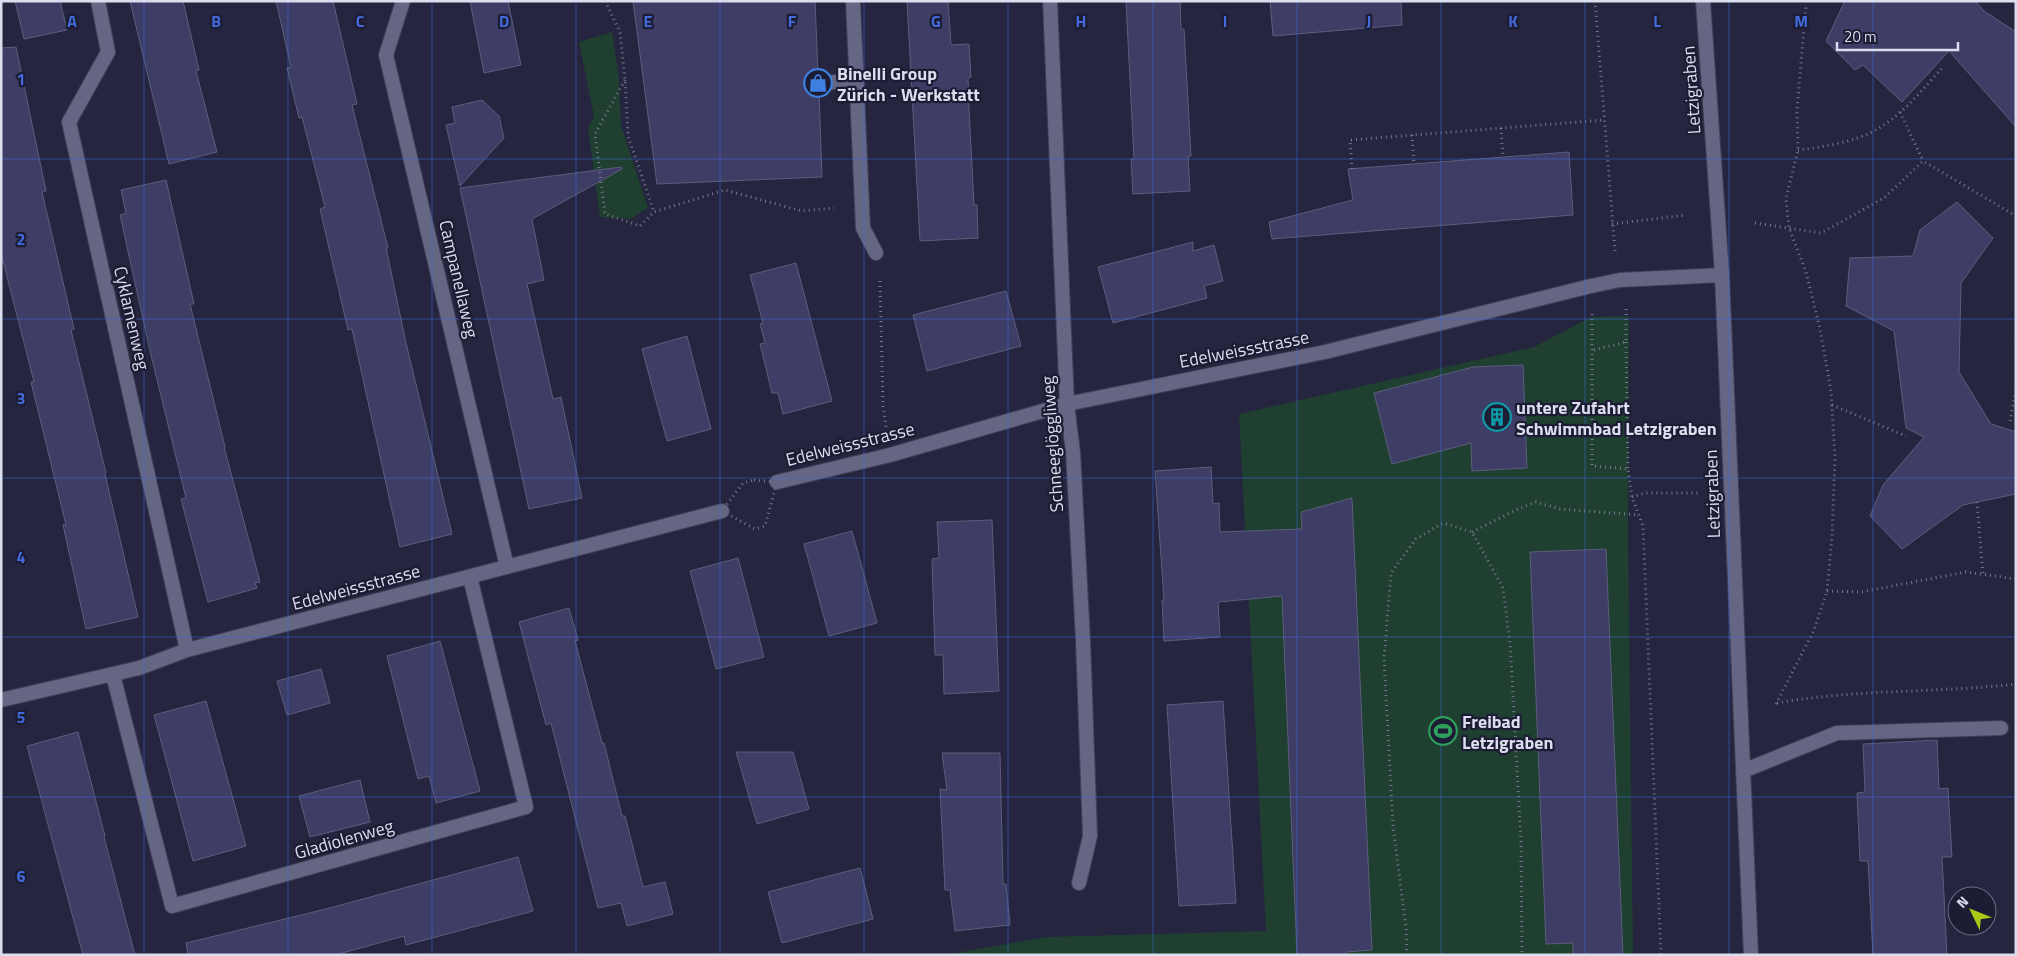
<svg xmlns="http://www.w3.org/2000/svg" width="2017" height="956" font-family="'Titillium Web',sans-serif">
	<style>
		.green { fill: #1f3f30 }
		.building { fill: #3d3d66; stroke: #5c5e7b }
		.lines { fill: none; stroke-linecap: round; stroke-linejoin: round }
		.service-casing { stroke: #404055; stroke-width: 16 }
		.minor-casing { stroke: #404055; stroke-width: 16 }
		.path { stroke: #77788e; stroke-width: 3; stroke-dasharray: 1 4; stroke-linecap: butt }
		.service { stroke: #656684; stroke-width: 14 }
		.minor { stroke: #656684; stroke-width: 14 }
		.grid { fill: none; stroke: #436bdd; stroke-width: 1; stroke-opacity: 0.55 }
		.labels { text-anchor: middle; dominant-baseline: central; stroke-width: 4.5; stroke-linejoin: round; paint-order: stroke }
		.poi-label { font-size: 18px; font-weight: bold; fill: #dcdeef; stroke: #1c1c34; text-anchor: start }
		.street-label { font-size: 18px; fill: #dcdeef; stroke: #1c1c34 }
		.grid-label { font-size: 16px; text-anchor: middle; font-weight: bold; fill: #436bdd; stroke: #1c1c34; stroke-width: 4.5; stroke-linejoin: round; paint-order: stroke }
	</style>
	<rect width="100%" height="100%" fill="#25253f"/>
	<path class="green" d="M 612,32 L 619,78 L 621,125 L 648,208 L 631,219 L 600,217 L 588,128 L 594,116 L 579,42 Z
		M 1629,316 L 1628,532 L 1633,955 L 944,955 L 1047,937 L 1266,931 L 1239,414 L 1534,347 L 1591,317 Z"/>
	<path class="building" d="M 15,1 L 60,1 L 67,30 L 24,39 Z
		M 130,1 L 183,1 L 199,70 L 196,71 L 217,152 L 169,164 Z
		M 276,1 L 333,1 L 357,104 L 352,105 L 388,248 L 386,248 L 406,343 L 452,534 L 400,547 L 352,329 L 348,330 L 320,209 L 325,207 L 302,117 L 299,118 L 287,68 L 291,67 Z
		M 470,1 L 508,1 L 521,65 L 484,73 Z
		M 633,1 L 815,1 L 818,74 L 813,76 L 809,83 L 811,88 L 819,92 L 822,177 L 657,184 Z
		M 907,1 L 948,1 L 951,45 L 969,44 L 971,77 L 968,78 L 969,109 L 974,205 L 977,205 L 978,238 L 920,241 Z
		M 1126,1 L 1180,1 L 1181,29 L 1184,29 L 1191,156 L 1188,156 L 1190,191 L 1133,194 L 1131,159 L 1134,159 Z
		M 1270,1 L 1401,1 L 1402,25 L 1273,36 Z
		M 1845,1 L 1975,1 L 1984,11 L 2016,32 L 2016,127 L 1949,51 L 1902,102 L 1863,65 L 1855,70 L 1826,41 Z
		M 16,47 L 46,191 L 42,192 L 74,329 L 71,330 L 106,473 L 105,474 L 138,617 L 86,629 L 63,525 L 66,525 L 31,382 L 34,382 L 1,253 L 1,48 Z
		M 482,100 L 499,116 L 504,138 L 460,186 L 446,125 L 455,123 L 452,107 Z
		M 1569,152 L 1573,215 L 1272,239 L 1269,222 L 1353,200 L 1348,169 Z
		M 621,167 L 622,169 L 532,219 L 544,280 L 527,284 L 553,399 L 561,397 L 582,498 L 529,509 L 460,188 Z
		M 166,180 L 194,304 L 190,304 L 225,447 L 224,447 L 260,582 L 255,583 L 257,588 L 208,602 L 181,499 L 186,498 L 151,355 L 120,215 L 126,213 L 121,190 Z
		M 1957,202 L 1993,238 L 1961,283 L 1959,372 L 1991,424 L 2016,432 L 2016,494 L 1963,505 L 1902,549 L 1870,516 L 1883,485 L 1924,437 L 1906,428 L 1894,331 L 1846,306 L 1850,258 L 1913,256 L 1920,230 Z
		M 1193,242 L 1193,251 L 1214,245 L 1223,281 L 1204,286 L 1207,298 L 1113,323 L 1098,267 Z
		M 796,263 L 832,401 L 783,414 L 778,393 L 772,393 L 760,344 L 765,343 L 760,324 L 763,323 L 750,275 Z
		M 1006,291 L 1021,346 L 927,371 L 913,315 Z
		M 687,336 L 711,429 L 667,441 L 642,349 Z
		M 1523,365 L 1527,468 L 1472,471 L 1471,443 L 1392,464 L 1374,393 L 1473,367 Z
		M 1211,467 L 1213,504 L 1219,503 L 1220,532 L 1302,529 L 1301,512 L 1352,498 L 1372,950 L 1346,952 L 1346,955 L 1297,955 L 1282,596 L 1218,602 L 1220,637 L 1164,641 L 1162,600 L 1164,600 L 1155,471 Z
		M 992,520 L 999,691 L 944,694 L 943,655 L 935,655 L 932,559 L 939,558 L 937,522 Z
		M 852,531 L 877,623 L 829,636 L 804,544 Z
		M 1606,549 L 1623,955 L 1573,955 L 1573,943 L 1546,944 L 1530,552 Z
		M 738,558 L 764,657 L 716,669 L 690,571 Z
		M 569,608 L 578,640 L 575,641 L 602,743 L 604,743 L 622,816 L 625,816 L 643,887 L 665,882 L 673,914 L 627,926 L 621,903 L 598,908 L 551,723 L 546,725 L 519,622 Z
		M 440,641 L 480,791 L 436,803 L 429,776 L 418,779 L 387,656 Z
		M 321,669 L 330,703 L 287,715 L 277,681 Z
		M 206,701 L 246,846 L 193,861 L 154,715 Z
		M 1223,701 L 1236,903 L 1179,906 L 1167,705 Z
		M 78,732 L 105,836 L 104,837 L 135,955 L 83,955 L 27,746 Z
		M 1937,740 L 1939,789 L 1948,788 L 1952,857 L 1942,857 L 1947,955 L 1873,955 L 1868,861 L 1860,861 L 1857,793 L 1865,792 L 1863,744 Z
		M 736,752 L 793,752 L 809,809 L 757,824 Z
		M 942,753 L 1000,753 L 1003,884 L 1006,884 L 1010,925 L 955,931 L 950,890 L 945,890 L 940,789 L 947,790 Z
		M 360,780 L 370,822 L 310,837 L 299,796 Z
		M 518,857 L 533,911 L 406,945 L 404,936 L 335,955 L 188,955 L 186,943 L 326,909 Z
		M 860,868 L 873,919 L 782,943 L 768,892 Z"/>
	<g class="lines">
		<defs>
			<path id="service" d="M 853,1 L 863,228 L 876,253
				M 818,83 L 857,81
				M 1743,771 L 1837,733 L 2001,728"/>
			<path id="minor" d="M 98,1 L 108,52 L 69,122 L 187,650
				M 403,1 L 386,55 L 507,567
				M 1050,1 L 1067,404 L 1073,452 L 1083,640 L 1090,836 L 1079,883
				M 1703,1 L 1722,275 L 1751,955
				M 777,482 L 890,455 L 1067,404 L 1325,352 L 1591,286 L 1620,280 L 1722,275
				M 113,675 L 172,906 L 526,807 L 470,577
				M 1,700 L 139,668 L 187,650 L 722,511"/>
		</defs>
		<use href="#service" class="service-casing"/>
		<use href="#minor" class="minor-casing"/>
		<path class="path" d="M 605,1 L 620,32 L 625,79 L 628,136 L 654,212 L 725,190 L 802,211 L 834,208
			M 1595,1 L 1615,251
			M 625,80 L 595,134 L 605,214 L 640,226 L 654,212
			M 1900,112 L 1923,161
			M 1501,128 L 1503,157
			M 1412,135 L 1414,164
			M 1798,150 C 1823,147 1857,142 1879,128 C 1904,113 1924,88 1943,67
			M 1352,169 L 1350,140 L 1604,120
			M 1755,223 L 1821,233 L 1884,198 L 1923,161 L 2016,216
			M 1612,224 L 1686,215
			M 880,281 L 883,406 L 886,427
			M 1592,314 L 1592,466 L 1628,469 L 1632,497 L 1643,526 L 1661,955
			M 2016,338 L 2016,342
			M 1626,342 L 1628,469
			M 1594,350 L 1626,342 L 1626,309
			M 1832,405 L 1906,436
			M 2010,421 L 2016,390
			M 754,480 L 777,482 L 765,526 L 755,529 L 722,511 L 743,483 Z
			M 1632,497 L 1645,493 L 1701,493
			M 1977,502 L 1983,574
			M 1472,532 L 1518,509 L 1536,502 L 1560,509 L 1639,515
			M 1827,591 L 1861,592 L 1966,572 L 2016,579
			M 1777,703 C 1855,689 1937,693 2016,684
			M 1776,704 L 1814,630 L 1827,591 L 1832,538 L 1835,457 L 1831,391 L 1820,329 L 1806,272 L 1789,228 L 1786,198 L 1798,150 L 1797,110 L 1806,5
			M 1407,955 L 1406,928 L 1393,826 L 1384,659 L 1391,573 L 1416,539 L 1443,523 L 1472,532 L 1503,588 L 1510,643 L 1521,841 L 1522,955"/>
		<use href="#service" class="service"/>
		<use href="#minor" class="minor"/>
	</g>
	<path class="grid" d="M 144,1 L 144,955M 288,1 L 288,955M 432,1 L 432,955M 576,1 L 576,955M 720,1 L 720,955M 864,1 L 864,955M 1008,1 L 1008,955M 1153,1 L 1153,955M 1297,1 L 1297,955M 1441,1 L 1441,955M 1585,1 L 1585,955M 1729,1 L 1729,955M 1873,1 L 1873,955M 1,159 L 2016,159M 1,319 L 2016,319M 1,478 L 2016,478M 1,637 L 2016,637M 1,797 L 2016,797"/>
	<defs>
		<symbol id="shop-ring" viewBox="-11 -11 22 22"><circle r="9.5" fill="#1c1c34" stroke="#3f7fe0" stroke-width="1.5"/><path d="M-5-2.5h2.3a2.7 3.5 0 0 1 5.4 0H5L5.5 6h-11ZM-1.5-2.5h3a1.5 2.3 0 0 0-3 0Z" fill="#3f7fe0"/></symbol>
		<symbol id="building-ring" viewBox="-11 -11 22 22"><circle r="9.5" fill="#1c1c34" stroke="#0f9aa8" stroke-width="1.5"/><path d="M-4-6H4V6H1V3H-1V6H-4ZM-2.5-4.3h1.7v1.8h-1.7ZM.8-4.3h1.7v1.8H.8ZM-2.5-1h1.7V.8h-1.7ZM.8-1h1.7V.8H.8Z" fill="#0f9aa8"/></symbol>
		<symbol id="stadium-ring" viewBox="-11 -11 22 22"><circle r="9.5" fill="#1c1c34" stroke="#2e9e5b" stroke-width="1.5"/><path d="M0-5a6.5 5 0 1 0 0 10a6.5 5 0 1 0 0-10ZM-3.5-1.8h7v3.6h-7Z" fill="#2e9e5b"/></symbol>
	</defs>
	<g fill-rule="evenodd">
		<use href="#shop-ring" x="802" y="67" width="32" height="32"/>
		<use href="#building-ring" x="1481" y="401" width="32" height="32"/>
		<use href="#stadium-ring" x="1427" y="715" width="32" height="32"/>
	</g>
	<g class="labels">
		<g class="poi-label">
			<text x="837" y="73">Binelli Group<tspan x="837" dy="21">Zürich - Werkstatt</tspan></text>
			<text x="1516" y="407">untere Zufahrt<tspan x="1516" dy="21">Schwimmbad Letzigraben</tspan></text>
			<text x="1462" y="721">Freibad<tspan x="1462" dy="21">Letzigraben</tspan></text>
		</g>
		<g class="street-label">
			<text transform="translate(1691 90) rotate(-94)">Letzigraben</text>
			<text transform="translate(459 279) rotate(77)">Campanellaweg</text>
			<text transform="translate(132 318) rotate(77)">Cyklamenweg</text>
			<text transform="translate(1244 349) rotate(-11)">Edelweissstrasse</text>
			<text transform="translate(850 444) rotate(-14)">Edelweissstrasse</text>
			<text transform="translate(1052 444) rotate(-94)">Schneeglöggliweg</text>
			<text transform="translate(1712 494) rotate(-92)">Letzigraben</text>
			<text transform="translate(356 587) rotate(-15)">Edelweissstrasse</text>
			<text transform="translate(344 839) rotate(-16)">Gladiolenweg</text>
		</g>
	</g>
	<g class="grid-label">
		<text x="72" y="27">A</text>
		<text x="216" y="27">B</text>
		<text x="360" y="27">C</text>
		<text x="504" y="27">D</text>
		<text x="648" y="27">E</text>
		<text x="792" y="27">F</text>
		<text x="936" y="27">G</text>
		<text x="1081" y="27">H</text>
		<text x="1225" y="27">I</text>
		<text x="1369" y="27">J</text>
		<text x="1513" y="27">K</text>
		<text x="1657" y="27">L</text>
		<text x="1801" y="27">M</text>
		<text x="21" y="85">1</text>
		<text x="21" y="245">2</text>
		<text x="21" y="404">3</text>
		<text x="21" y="563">4</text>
		<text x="21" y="723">5</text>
		<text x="21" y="882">6</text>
	</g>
	<rect width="2017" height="956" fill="none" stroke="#dcdeef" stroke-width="5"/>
	<g transform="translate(1972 911) rotate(313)"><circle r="24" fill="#1c1c34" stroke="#696a7f"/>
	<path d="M0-4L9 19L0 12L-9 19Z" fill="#aac717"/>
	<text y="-8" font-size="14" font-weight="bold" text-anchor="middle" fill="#dcdeef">N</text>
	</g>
	<path d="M1837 42v8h121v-8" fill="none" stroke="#dcdeef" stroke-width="2.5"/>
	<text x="1844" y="42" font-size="15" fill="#dcdeef" stroke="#1c1c34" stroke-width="4" paint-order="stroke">20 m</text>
</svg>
